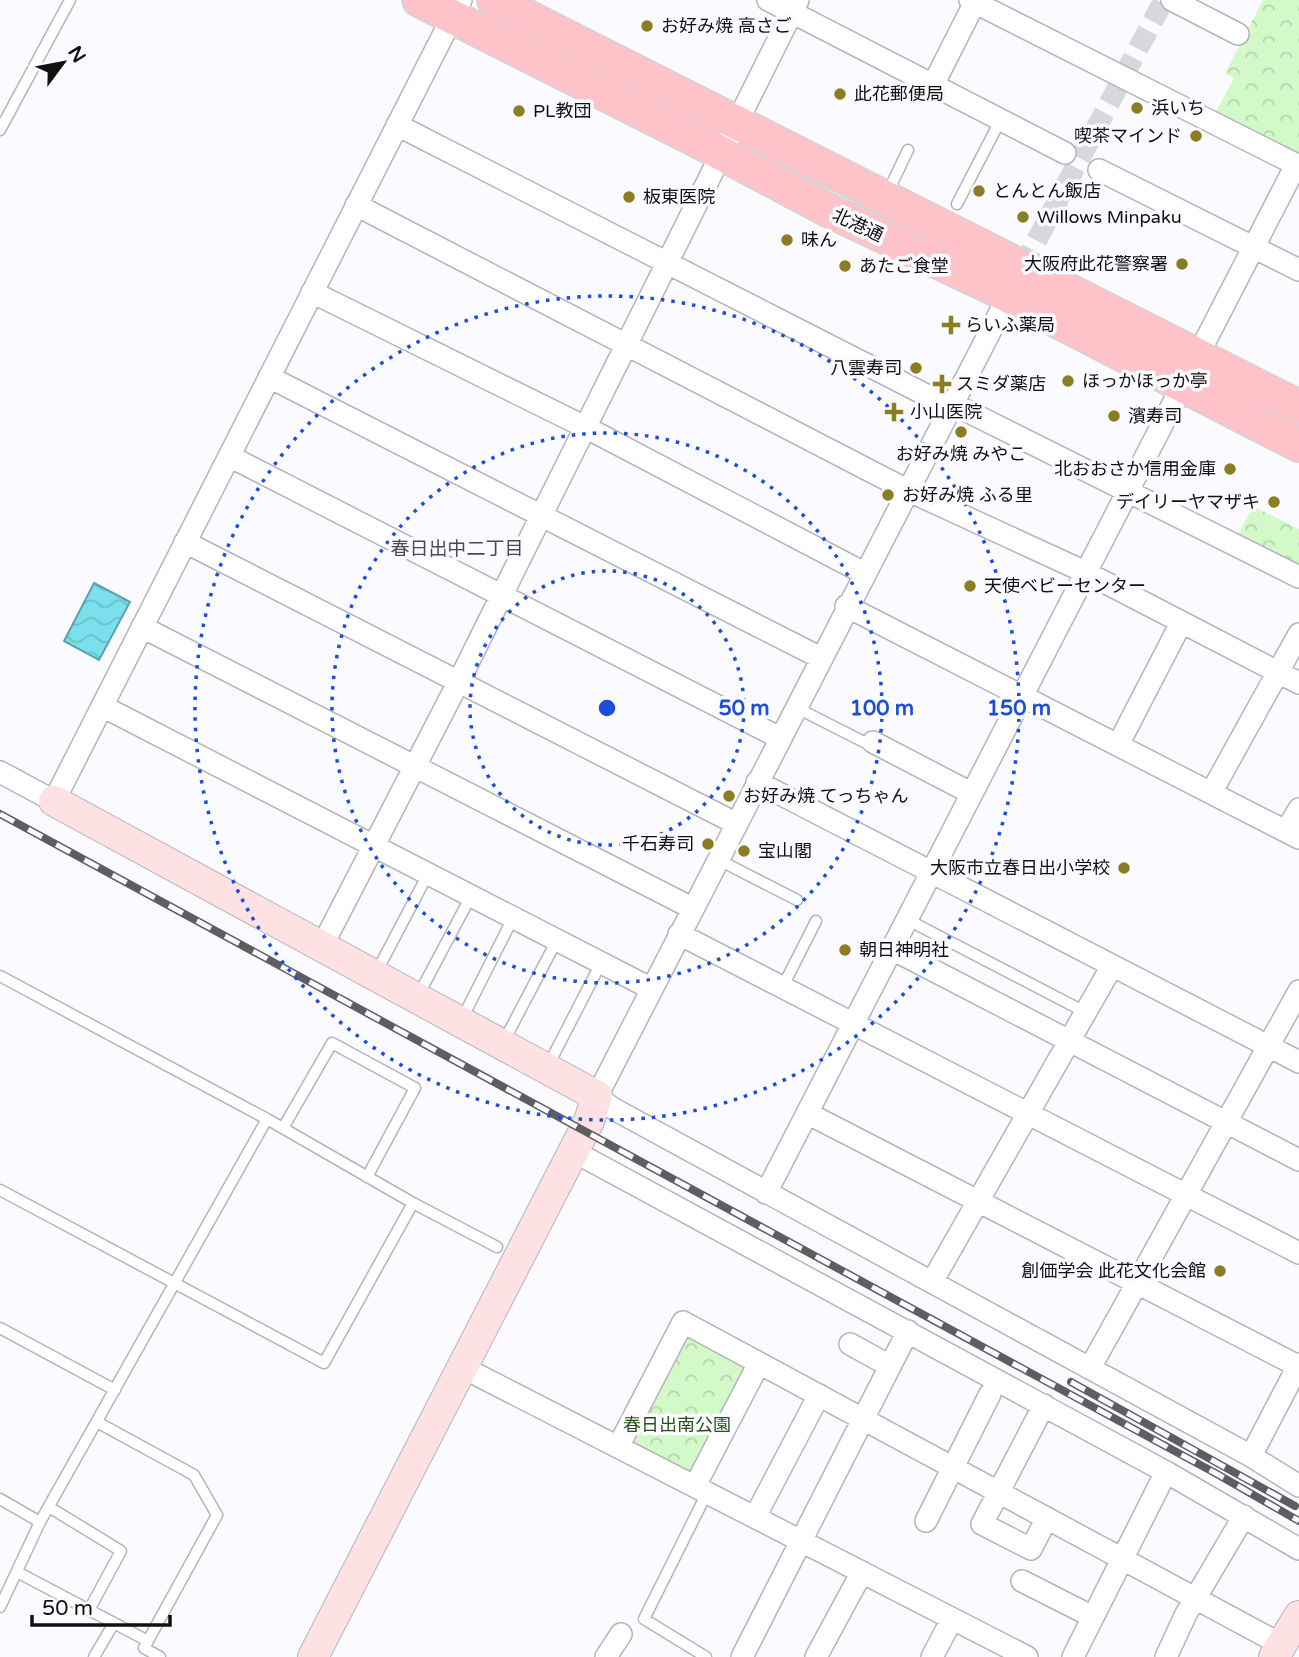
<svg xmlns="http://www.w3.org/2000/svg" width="1299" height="1657" font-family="'Varela Round','Noto Sans JP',sans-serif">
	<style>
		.park { fill: url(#park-crowns) }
		.water { fill: url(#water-waves); stroke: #5ba2aa; stroke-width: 2 }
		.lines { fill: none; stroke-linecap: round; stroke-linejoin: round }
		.street-tunnel { stroke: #d7d7dc; stroke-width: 21; stroke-dasharray: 21 10; stroke-linecap: butt }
		.lane-casing { stroke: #b4b4bc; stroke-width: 13 }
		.street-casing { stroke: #b4b4bc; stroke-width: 24 }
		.secondary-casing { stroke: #b4b4bc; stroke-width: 32 }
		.primary-casing { stroke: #d4d4d5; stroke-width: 36 }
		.lane { stroke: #fff; stroke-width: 10 }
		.street { stroke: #fff; stroke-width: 21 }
		.secondary { stroke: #fee1e3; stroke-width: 30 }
		.primary { stroke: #fdc3c8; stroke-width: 33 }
		.rail-casing { stroke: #5e5e61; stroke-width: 8 }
		.rail { stroke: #fafaff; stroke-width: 5; stroke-dasharray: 16; stroke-linecap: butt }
		.ring { fill: none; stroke: #1d4ed8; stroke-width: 3.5; stroke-dasharray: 3.5 7 }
		.poi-dot { fill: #8b7d23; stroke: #fafaff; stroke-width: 2.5 }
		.labels { text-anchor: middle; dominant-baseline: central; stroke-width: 7; stroke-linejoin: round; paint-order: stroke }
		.poi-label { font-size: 18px; fill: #111113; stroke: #fafaff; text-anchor: start }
		.street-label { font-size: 18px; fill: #111113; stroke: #fafaff }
		.park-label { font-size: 18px; fill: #265217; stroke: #fafaff }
		.neighbourhood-label { font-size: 19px; fill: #4a4a51; stroke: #fafaff }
		.centre { fill: #1d4ed8; stroke: #fafaff; stroke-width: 3.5 }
		.ring-label { font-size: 21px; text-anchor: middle; font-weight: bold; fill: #1d4ed8; stroke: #fafaff; stroke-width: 7; stroke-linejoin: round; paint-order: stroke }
	</style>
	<defs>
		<pattern id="park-crowns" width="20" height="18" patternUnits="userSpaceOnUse" patternTransform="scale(1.75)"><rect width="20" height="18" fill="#d3f9c8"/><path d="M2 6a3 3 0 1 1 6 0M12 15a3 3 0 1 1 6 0" fill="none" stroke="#b4d4ab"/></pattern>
		<pattern id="water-waves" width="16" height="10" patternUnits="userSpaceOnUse" patternTransform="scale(1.75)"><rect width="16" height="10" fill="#7be0eb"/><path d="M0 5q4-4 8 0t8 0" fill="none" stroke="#69bfc9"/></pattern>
	</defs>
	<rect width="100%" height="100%" fill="#fafaff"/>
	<path class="park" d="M 1263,0 L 1299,0 L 1299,154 L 1216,112 L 1234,78 L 1225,73 Z
		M 1253,506 L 1299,529 L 1299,572 L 1236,539 Z
		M 687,1332 L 749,1366 L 696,1470 L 687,1472 L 635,1445 L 630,1436 Z"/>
	<path class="water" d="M 94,583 L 130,602 L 99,660 L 64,641 Z"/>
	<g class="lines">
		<path class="street-tunnel" d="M 1022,268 L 1164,0"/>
		<defs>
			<path id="lane" d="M 0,130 L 70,0
				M 886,196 L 908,150
				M 957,204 L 1001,119
				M 795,707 L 866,743 L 873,742
				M 717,859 L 797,900
				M 908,920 L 1085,1012
				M 376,973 L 428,874
				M 0,976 L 267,1119 L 413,1203 L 324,1363 L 0,1190
				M 782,988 L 816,921
				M 418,996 L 471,896
				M 461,1021 L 513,918
				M 503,1043 L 557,940
				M 548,1066 L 601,963
				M 283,1128 L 332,1043 L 415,1088 L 367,1177
				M 413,1203 L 497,1247
				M 0,1328 L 115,1390
				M 97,1422 L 194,1475 L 217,1515 L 144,1648 L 160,1657
				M 0,1499 L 40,1522 L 267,1119
				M 49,1507 L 121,1551 L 89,1610
				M 17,1572 L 148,1641
				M 0,1607 L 40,1522
				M 94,1657 L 114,1623
				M 706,1657 L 644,1619 L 707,1493"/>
			<path id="street" d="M 768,0 L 1065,153
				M 970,0 L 1299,166
				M 1172,0 L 1238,34
				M 933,85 L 976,0
				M 397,125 L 936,400 L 951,403 L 1299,577
				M 1099,170 L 1299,270
				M 356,205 L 907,490 L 1085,572 L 1299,683
				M 1014,285 L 597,1096 L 612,1108 L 1251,1456 L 1299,1486
				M 312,292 L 585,427 L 864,573
				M 269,377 L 821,658
				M 229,456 L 780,738
				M 185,542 L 735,823
				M 846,606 L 1299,838
				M 142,627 L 692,908
				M 102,706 L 652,989
				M 873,742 L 969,792
				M 1118,745 L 1181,623
				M 0,772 L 54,801 L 461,0
				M 757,782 L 1299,1062
				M 1211,793 L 1299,634
				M 1286,831 L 1299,809
				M 679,934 L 1299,1253
				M 321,948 L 459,681 L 798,0
				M 892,949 L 1299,1160
				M 807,1113 L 1298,1366
				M 573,1151 L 1166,1472 L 1299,1549
				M 766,1193 L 1296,165
				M 932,1282 L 1112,966
				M 850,1344 L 890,1366
				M 462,1367 L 1027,1657
				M 1090,1368 L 1299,991
				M 1044,1405 L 982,1524 L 1031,1549 L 1047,1518
				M 618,1447 L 683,1322 L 1269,1638
				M 1251,1456 L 1299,1364
				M 695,1486 L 759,1363
				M 755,1517 L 819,1395
				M 926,1521 L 990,1394
				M 1022,1581 L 1093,1617
				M 606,1657 L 621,1634
				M 742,1657 L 908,1331
				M 816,1657 L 862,1572
				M 932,1657 L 952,1619
				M 1073,1657 L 1166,1472
				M 1166,1657 L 1186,1614 L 1244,1516"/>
			<path id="secondary" d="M 54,801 L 597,1096 L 589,1121 L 313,1657
				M 1274,1657 L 1299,1616"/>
			<path id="primary" d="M 419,0 L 698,141 L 828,210 L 991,287 L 1299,445
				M 494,0 L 1299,407"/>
		</defs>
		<use href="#lane" class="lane-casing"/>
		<use href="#street" class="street-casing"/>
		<use href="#secondary" class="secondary-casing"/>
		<use href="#primary" class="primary-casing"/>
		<use href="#lane" class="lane"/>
		<use href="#street" class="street"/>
		<use href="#secondary" class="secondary"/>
		<use href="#primary" class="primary"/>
		<defs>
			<path id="rail" d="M 0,814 L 1217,1474 L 1299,1521
				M 1071,1382 L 1295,1506"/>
		</defs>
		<use href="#rail" class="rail-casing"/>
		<use href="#rail" class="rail"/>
	</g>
	<g class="ring">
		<circle cx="607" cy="708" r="137"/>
		<circle cx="607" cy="708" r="275"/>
		<circle cx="607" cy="708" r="412"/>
	</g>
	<g class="poi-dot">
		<circle cx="647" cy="26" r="7"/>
		<circle cx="840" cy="94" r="7"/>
		<circle cx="1137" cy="108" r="7"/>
		<circle cx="519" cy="111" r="7"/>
		<circle cx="1196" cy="136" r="7"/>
		<circle cx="979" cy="191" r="7"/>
		<circle cx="629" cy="197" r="7"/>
		<circle cx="1023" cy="217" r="7"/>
		<circle cx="787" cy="240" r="7"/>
		<circle cx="1182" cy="264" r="7"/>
		<circle cx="845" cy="266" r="7"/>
		<path d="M947.5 314.5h7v7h7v7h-7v7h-7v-7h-7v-7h7z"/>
		<circle cx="916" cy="368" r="7"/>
		<circle cx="1068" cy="381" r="7"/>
		<path d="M938.5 373.5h7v7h7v7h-7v7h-7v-7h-7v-7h7z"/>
		<path d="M890.5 401.5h7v7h7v7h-7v7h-7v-7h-7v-7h7z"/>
		<circle cx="1114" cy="416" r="7"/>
		<circle cx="961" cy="432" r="7"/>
		<circle cx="1230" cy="469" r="7"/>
		<circle cx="888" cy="495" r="7"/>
		<circle cx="1274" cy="502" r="7"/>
		<circle cx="970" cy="586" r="7"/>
		<circle cx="729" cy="796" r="7"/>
		<circle cx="708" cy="844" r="7"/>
		<circle cx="744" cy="851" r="7"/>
		<circle cx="1124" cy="868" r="7"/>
		<circle cx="845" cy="950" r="7"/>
		<circle cx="1220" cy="1271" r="7"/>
	</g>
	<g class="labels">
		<g class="poi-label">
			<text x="661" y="26">お好み焼 高さご</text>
			<text x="854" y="94">此花郵便局</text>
			<text x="1151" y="108">浜いち</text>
			<text x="533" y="111">PL教団</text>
			<text x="1182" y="136" text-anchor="end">喫茶マインド</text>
			<text x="993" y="191">とんとん飯店</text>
			<text x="643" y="197">板東医院</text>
			<text x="1037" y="217">Willows Minpaku</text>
			<text x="801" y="240">味ん</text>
			<text x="1168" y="264" text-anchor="end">大阪府此花警察署</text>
			<text x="859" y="266">あたご食堂</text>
			<text x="965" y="325">らいふ薬局</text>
			<text x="902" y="368" text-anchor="end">八雲寿司</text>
			<text x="1082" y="381">ほっかほっか亭</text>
			<text x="956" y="384">スミダ薬店</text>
			<text x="910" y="412">小山医院</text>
			<text x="1128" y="416">濱寿司</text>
			<text x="961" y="454" text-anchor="middle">お好み焼 みやこ</text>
			<text x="1216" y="469" text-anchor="end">北おおさか信用金庫</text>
			<text x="902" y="495">お好み焼 ふる里</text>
			<text x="1260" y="502" text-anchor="end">デイリーヤマザキ</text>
			<text x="984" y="586">天使ベビーセンター</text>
			<text x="743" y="796">お好み焼 てっちゃん</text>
			<text x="694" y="844" text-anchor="end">千石寿司</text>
			<text x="758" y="851">宝山閣</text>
			<text x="1110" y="868" text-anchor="end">大阪市立春日出小学校</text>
			<text x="859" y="950">朝日神明社</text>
			<text x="1206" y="1271" text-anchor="end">創価学会 此花文化会館</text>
		</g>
		<g class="street-label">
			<text transform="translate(858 225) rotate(25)">北港通</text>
		</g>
		<g class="park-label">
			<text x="677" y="1425">春日出南公園</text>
		</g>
		<g class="neighbourhood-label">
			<text x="457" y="549">春日出中二丁目</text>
		</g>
	</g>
	<circle cx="607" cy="708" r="10" class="centre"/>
	<g class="ring-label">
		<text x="744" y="715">50 m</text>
		<text x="882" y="715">100 m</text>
		<text x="1019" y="715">150 m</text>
	</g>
	<g transform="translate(63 63) rotate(58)" stroke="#fafaff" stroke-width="5" paint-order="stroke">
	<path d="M0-5L12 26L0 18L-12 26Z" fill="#111113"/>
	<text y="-10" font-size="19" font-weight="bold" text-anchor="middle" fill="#111113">N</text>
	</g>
	<path d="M32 1615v10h138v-10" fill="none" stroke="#111113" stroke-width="3.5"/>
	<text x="42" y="1615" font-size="21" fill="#111113" stroke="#fafaff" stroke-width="5" paint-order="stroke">50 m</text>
</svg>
